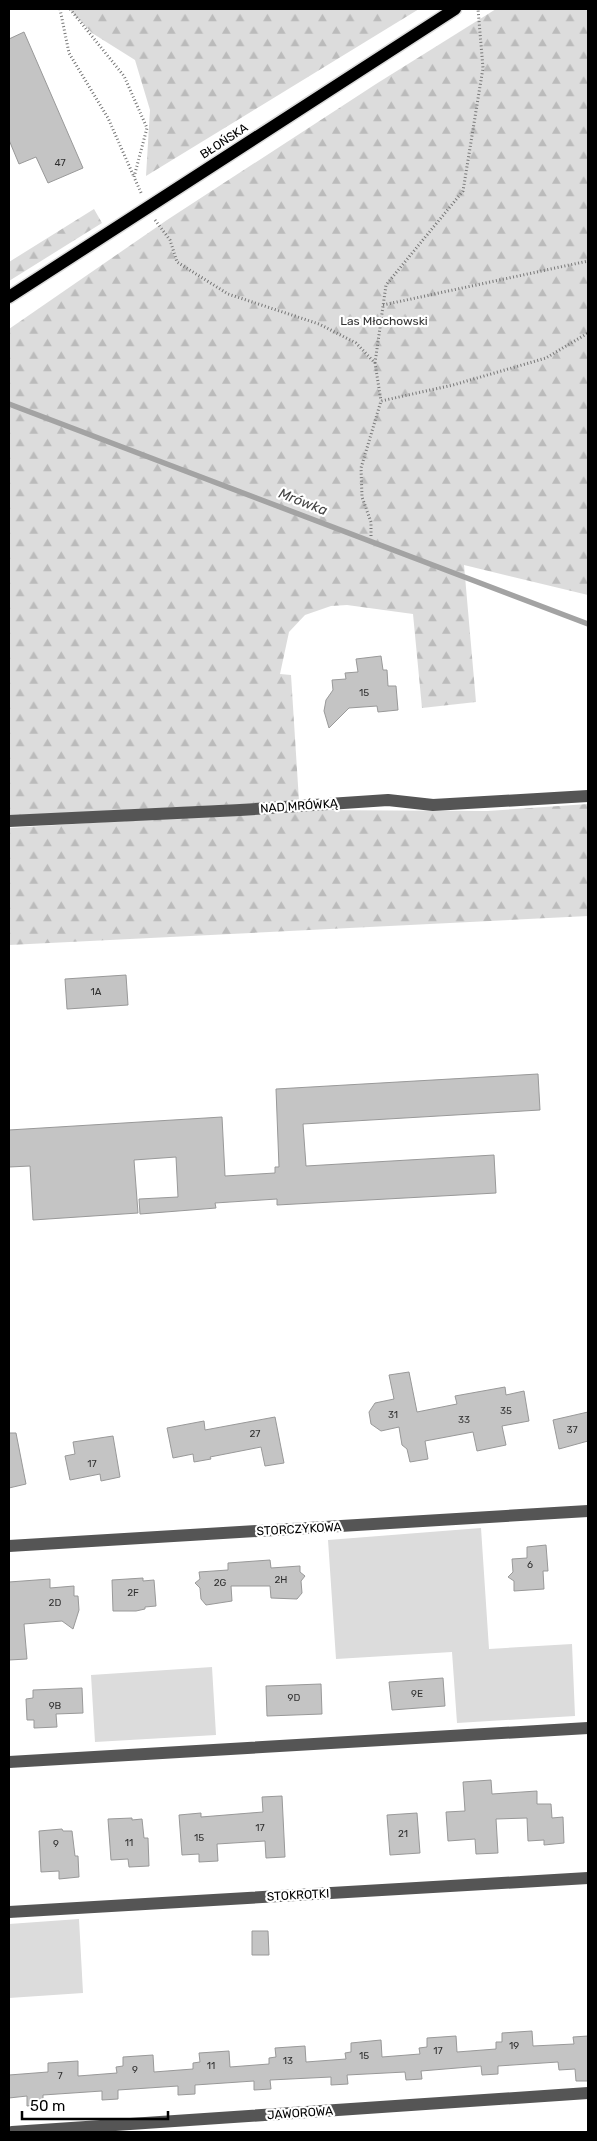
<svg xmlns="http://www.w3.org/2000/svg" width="597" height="2141" font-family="Rubik,sans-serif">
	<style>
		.green { fill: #dcdcdc }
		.forest { fill: url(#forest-firs) }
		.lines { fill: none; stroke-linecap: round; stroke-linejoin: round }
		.stream { stroke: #a3a3a3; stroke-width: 5.5 }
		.building { fill: #c4c4c4; stroke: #999 }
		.major-casing { stroke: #dbdbdb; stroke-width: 15 }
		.path { stroke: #777; stroke-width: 3; stroke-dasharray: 1 2.5; stroke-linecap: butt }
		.minor { stroke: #555; stroke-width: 12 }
		.major { stroke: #000; stroke-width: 12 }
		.labels { text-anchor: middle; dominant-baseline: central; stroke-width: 4.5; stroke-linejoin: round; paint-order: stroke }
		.number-label { font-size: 10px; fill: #313131 }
		.street-label { font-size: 12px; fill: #000; stroke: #fff }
		.park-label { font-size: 12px; fill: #333; stroke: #fff }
		.water-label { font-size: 14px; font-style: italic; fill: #444; stroke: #fff }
	</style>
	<defs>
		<pattern id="forest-firs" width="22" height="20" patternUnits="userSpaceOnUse" patternTransform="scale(1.25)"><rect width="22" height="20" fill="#dcdcdc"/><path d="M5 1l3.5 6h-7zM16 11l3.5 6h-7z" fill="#bbb"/></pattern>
	</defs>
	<rect width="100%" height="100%" fill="#fff"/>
	<path class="green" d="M 481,1528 L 489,1649 L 572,1644 L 575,1716 L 457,1723 L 452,1652 L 336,1659 L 328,1540 Z
		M 212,1667 L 216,1735 L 95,1742 L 91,1675 Z
		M 79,1919 L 83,1993 L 9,1998 L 9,1924 Z"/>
	<path class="forest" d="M 69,9 L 419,9 L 146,176 L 150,110 L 135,60 L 92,33 Z
		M 496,9 L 588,9 L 588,595 L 464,565 L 476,702 L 422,708 L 413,614 L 347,605 L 331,606 L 305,615 L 289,632 L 280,674 L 291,675 L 299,801 L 9,816 L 9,329 L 167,220 L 376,84 Z
		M 94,209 L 102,223 L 9,281 L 9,262 Z
		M 588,804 L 588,916 L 9,945 L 9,828 L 299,810 L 487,811 Z"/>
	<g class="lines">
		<path class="stream" d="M 9,404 L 588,624"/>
	</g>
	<path class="building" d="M 24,32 L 83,168 L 48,183 L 36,157 L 19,164 L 9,140 L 9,39 Z
		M 381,656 L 383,670 L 387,670 L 388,686 L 396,686 L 398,710 L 378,712 L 377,706 L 349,708 L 329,728 L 324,711 L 326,700 L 333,690 L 332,680 L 346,679 L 345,673 L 358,672 L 356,659 Z
		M 126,975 L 128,1005 L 67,1009 L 65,979 Z
		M 538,1074 L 540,1110 L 303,1124 L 306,1166 L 494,1155 L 496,1193 L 277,1205 L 277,1199 L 215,1203 L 216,1208 L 140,1214 L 139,1199 L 178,1197 L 176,1157 L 134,1160 L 138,1213 L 33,1220 L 30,1166 L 9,1167 L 9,1130 L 222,1117 L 225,1176 L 275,1173 L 275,1167 L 279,1167 L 276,1089 Z
		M 409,1372 L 417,1412 L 457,1404 L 455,1396 L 505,1387 L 506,1395 L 524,1391 L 529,1421 L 502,1426 L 506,1445 L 477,1451 L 473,1432 L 425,1441 L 428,1459 L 410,1462 L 407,1449 L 402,1445 L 399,1427 L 381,1431 L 371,1424 L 369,1412 L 375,1403 L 394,1399 L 389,1375 Z
		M 588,1412 L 588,1441 L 559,1449 L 553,1420 Z
		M 275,1417 L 284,1463 L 265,1466 L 261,1447 L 210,1457 L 211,1459 L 194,1462 L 193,1454 L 173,1458 L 167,1428 L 204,1421 L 205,1430 Z
		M 9,1433 L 16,1433 L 26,1484 L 9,1488 Z
		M 113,1436 L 120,1477 L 101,1481 L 100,1474 L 70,1480 L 65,1456 L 75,1454 L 73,1442 Z
		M 546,1545 L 548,1571 L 543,1571 L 544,1589 L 514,1591 L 514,1581 L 508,1577 L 513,1572 L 512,1559 L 527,1558 L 527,1547 Z
		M 270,1560 L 271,1568 L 300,1566 L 300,1572 L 305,1576 L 301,1581 L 302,1593 L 297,1599 L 271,1598 L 270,1586 L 231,1586 L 232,1601 L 206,1605 L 201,1599 L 200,1588 L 195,1583 L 200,1579 L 199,1572 L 228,1570 L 228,1563 Z
		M 143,1578 L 143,1581 L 154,1580 L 156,1606 L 145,1607 L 145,1609 L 136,1611 L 113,1611 L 112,1580 Z
		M 50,1579 L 50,1588 L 74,1586 L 74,1596 L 78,1596 L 79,1610 L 73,1629 L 62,1621 L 24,1624 L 27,1659 L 9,1660 L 9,1582 Z
		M 443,1678 L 445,1706 L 392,1710 L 389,1682 Z
		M 321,1684 L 322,1714 L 267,1716 L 266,1686 Z
		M 82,1688 L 83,1713 L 56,1714 L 57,1727 L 34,1728 L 34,1720 L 27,1720 L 26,1699 L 33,1698 L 33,1690 Z
		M 491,1780 L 492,1794 L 537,1791 L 537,1804 L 551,1804 L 552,1818 L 563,1817 L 564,1843 L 544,1845 L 544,1840 L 528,1841 L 527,1818 L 496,1819 L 498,1853 L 476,1854 L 475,1839 L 448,1841 L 446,1812 L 465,1811 L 463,1782 Z
		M 282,1796 L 285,1857 L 266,1858 L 265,1841 L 217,1844 L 218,1861 L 199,1862 L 199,1854 L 182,1855 L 179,1815 L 201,1813 L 201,1817 L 263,1812 L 262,1797 Z
		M 417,1813 L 420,1853 L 390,1855 L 387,1815 Z
		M 132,1818 L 132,1820 L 142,1819 L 144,1838 L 148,1838 L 149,1866 L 129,1867 L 128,1859 L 111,1860 L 108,1819 Z
		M 62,1829 L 63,1831 L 72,1831 L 75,1856 L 78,1856 L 79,1877 L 59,1879 L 59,1871 L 41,1872 L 39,1831 Z
		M 252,1931 L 268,1931 L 269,1955 L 252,1955 Z
		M 532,2031 L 533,2046 L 574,2044 L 573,2037 L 588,2036 L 588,2081 L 576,2081 L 575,2069 L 559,2070 L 558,2062 L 498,2066 L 498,2074 L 482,2075 L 481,2066 L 421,2071 L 422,2079 L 406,2080 L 405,2072 L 347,2075 L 348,2084 L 331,2085 L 331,2077 L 270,2080 L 271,2089 L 254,2090 L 254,2081 L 195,2085 L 195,2094 L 178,2095 L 178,2086 L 118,2090 L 118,2099 L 102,2100 L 102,2091 L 43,2095 L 43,2104 L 27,2106 L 27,2096 L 9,2098 L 9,2075 L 48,2072 L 48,2063 L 78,2061 L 78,2076 L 117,2073 L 116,2067 L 123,2066 L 123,2057 L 153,2055 L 154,2072 L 193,2069 L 193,2063 L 200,2062 L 199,2053 L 229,2051 L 230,2067 L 269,2064 L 269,2058 L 276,2057 L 275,2048 L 305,2046 L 306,2062 L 346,2059 L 345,2053 L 351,2052 L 351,2043 L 381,2040 L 382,2057 L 420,2054 L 419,2048 L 427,2047 L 427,2038 L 456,2036 L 457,2052 L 496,2049 L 496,2042 L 502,2042 L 502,2033 Z"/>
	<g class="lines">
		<defs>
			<path id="major" d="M 9,297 L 455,9"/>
		</defs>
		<use href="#major" class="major-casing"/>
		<path class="path" d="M 60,9 L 69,53 L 108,118 L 134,177
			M 70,9 L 124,76 L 147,128 L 134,177 L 142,195
			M 155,220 L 170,240 L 177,262 L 228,294 L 319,324 L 356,343 L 375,363 L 381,401
			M 383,305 L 588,261
			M 375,363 L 386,285 L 463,191 L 483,68 L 478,9
			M 371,536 L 371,522 L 362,497 L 361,468 L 381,401 L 453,385 L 546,358 L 588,333"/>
		<path class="minor" d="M 9,821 L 240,810 L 388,800 L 433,805 L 588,796
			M 9,1546 L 588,1511
			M 9,1762 L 588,1728
			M 9,1912 L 588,1878
			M 12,2132 L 588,2093"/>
		<use href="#major" class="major"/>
	</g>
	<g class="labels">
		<g class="number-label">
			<text x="60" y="163">47</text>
			<text x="364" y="693">15</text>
			<text x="96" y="992">1A</text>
			<text x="506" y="1411">35</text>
			<text x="393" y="1415">31</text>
			<text x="464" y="1420">33</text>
			<text x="572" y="1430">37</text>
			<text x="255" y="1434">27</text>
			<text x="92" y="1464">17</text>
			<text x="530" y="1565">6</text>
			<text x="281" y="1580">2H</text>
			<text x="220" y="1583">2G</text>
			<text x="133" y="1593">2F</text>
			<text x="55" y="1603">2D</text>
			<text x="417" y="1694">9E</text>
			<text x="294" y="1698">9D</text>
			<text x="55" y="1706">9B</text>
			<text x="260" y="1828">17</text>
			<text x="403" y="1834">21</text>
			<text x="199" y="1838">15</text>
			<text x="129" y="1843">11</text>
			<text x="56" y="1844">9</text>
			<text x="514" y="2046">19</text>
			<text x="438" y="2051">17</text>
			<text x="364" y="2056">15</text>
			<text x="288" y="2061">13</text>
			<text x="211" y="2066">11</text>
			<text x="135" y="2070">9</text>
			<text x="60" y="2076">7</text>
		</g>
		<g class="street-label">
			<text transform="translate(224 141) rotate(-33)">BŁOŃSKA</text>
			<text transform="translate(299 806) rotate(-4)">NAD MRÓWKĄ</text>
			<text transform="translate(299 1529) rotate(-3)">STORCZYKOWA</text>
			<text transform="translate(298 1895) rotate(-3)">STOKROTKI</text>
			<text transform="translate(300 2113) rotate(-4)">JAWOROWA</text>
		</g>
		<g class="park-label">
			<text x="384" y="321">Las Młochowski</text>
		</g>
		<g class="water-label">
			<text transform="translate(303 502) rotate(21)">Mrówka</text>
		</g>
	</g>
	<rect width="597" height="2141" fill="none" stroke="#000000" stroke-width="20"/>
	<path d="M22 2111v8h146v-8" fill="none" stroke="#000000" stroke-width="2.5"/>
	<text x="30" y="2111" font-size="15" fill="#000000" stroke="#ffffff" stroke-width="4" paint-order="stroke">50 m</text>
</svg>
